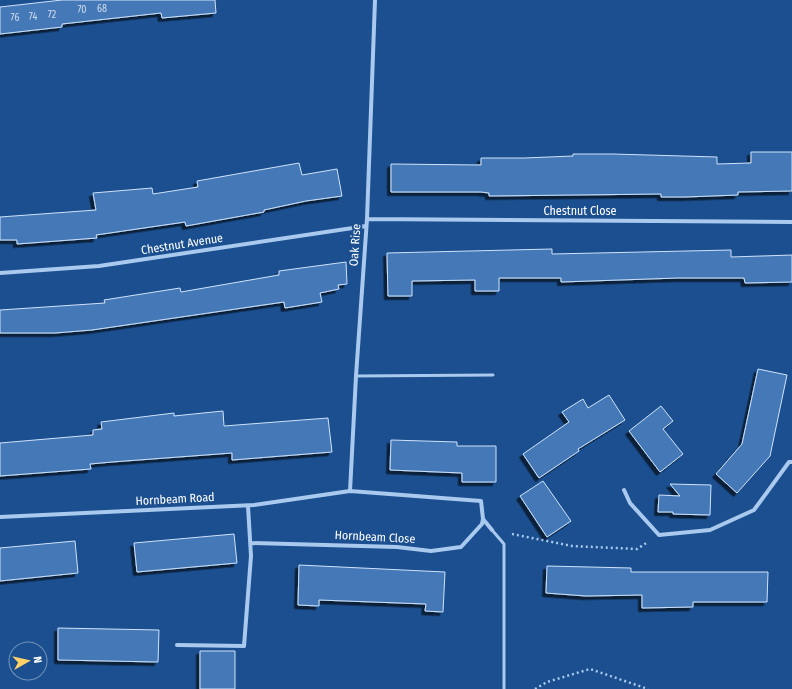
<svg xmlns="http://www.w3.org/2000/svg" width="792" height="689" font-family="'Fira Sans Condensed',sans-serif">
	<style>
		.building { fill: #4478b7; stroke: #cfe3fa; filter: url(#shadow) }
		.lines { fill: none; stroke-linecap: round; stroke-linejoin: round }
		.path { stroke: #a9c9ee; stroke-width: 2.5; stroke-dasharray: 2 3; stroke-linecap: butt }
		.lane { stroke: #a9c9ee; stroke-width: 3 }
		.street { stroke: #a9c9ee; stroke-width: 4 }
		.labels { text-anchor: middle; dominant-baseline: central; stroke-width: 4; stroke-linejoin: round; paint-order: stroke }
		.number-label { font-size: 10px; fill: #d0dded }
		.street-label { font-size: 12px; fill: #fff; stroke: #1b4f8f }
	</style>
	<defs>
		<filter id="shadow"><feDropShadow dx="-3.5" dy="3.5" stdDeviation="0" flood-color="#0009"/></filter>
	</defs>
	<rect width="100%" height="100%" fill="#1b4f8f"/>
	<path class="building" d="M 62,0 L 215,0 L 216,13 L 162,18 L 161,13 L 62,24 L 62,27 L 0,34 L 0,7 Z
		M 751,152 L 792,152 L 792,191 L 738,192 L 738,195 L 685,197 L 661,197 L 661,194 L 489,196 L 489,193 L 481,192 L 391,192 L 391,164 L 481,165 L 481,158 L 524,158 L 573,156 L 573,154 L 613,154 L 717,157 L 717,164 L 751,163 Z
		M 299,163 L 302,175 L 337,169 L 342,196 L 306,201 L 264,210 L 264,212 L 186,226 L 185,222 L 96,235 L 97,238 L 17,244 L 17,240 L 0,240 L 0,217 L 96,210 L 93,193 L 152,188 L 153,194 L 198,187 L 197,181 Z
		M 552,249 L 552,254 L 731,250 L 731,257 L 792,255 L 792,282 L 745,283 L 744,278 L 678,278 L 561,282 L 561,278 L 499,278 L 499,291 L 475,291 L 475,280 L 412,281 L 412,296 L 388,296 L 387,253 Z
		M 346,262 L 347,284 L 338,285 L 339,289 L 320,293 L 322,302 L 285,308 L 284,302 L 92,330 L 55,333 L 0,333 L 0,310 L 105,303 L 104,300 L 180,288 L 181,292 L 279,275 L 279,271 Z
		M 758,369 L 787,375 L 770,456 L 737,493 L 716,474 L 742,444 Z
		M 609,395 L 625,420 L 578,449 L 579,451 L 539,478 L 523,454 L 569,422 L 562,412 L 583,399 L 588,408 Z
		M 661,406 L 673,421 L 663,429 L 683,454 L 660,472 L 629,431 Z
		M 223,411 L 224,426 L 328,418 L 332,452 L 232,460 L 232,453 L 112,462 L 90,464 L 91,469 L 0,476 L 0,443 L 93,435 L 93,430 L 102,429 L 101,422 L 174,413 L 174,416 Z
		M 391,440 L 457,442 L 457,446 L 496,446 L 496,482 L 462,482 L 462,473 L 390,470 Z
		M 543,481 L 571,521 L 547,537 L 520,496 Z
		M 670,484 L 711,485 L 710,515 L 673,514 L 673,512 L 658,512 L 659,495 L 680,496 Z
		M 234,534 L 237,563 L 137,572 L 134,543 Z
		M 75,541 L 78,573 L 0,581 L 0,548 Z
		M 299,565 L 445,572 L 443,612 L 425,611 L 426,604 L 319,600 L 319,606 L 298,605 Z
		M 547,566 L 631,568 L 631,572 L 768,572 L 767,602 L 693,602 L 693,607 L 642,608 L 642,595 L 586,596 L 546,593 Z
		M 58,628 L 159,630 L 158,662 L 58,660 Z
		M 200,651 L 235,651 L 235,689 L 200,689 Z"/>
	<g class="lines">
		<path class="path" d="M 512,534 L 572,546 L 637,549 L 648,542
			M 535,689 L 547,682 L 590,669 L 648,689"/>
		<path class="lane" d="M 356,376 L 493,375
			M 492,530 L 504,544 L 504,689"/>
		<path class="street" d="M 367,219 L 792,222
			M 0,273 L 99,266 L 366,226
			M 624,490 L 630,503 L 659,535 L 710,530 L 754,510 L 789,462 L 792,462
			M 350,491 L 356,376 L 367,219 L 375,0
			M 0,517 L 254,505 L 350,491 L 481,501 L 483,519 L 492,530
			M 251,543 L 397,547 L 431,551 L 461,547 L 482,524 L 483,519
			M 177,645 L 244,646 L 251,556 L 248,506"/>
	</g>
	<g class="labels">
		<g class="number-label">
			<text x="102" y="9">68</text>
			<text x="82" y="10">70</text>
			<text x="52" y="15">72</text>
			<text x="33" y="17">74</text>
			<text x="15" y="18">76</text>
		</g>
		<g class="street-label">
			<text x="580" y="211">Chestnut Close</text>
			<text transform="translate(182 244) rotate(-9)">Chestnut Avenue</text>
			<text transform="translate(355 245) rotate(-86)">Oak Rise</text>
			<text transform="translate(175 499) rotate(-3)">Hornbeam Road</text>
			<text transform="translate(375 537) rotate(3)">Hornbeam Close</text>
		</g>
	</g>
	<g transform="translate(28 661) rotate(82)"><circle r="19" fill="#1b4f8f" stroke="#7695bc"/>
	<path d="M0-3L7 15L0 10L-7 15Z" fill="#ffd166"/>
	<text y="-6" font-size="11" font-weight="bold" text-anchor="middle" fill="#ffffff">N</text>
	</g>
</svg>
